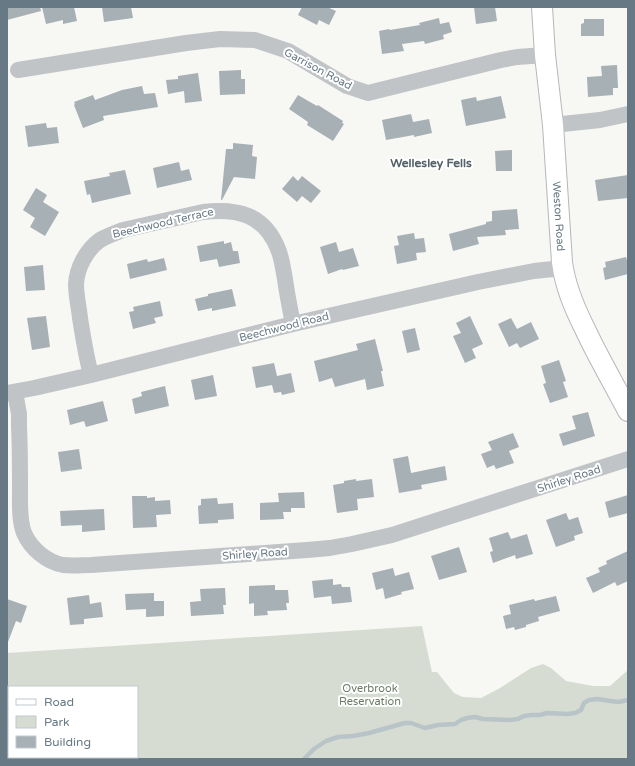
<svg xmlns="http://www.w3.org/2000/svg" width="635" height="766" font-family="'Varela Round',sans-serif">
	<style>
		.green { fill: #d7dcd3; fill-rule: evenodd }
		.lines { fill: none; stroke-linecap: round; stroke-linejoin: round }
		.stream { stroke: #b8c4c7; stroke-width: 4.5 }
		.building { fill: #a7b0b5 }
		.major-casing { stroke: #b3b8bb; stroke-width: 22 }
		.minor { stroke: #c0c4c7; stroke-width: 16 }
		.major { stroke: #fff; stroke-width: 20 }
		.labels { text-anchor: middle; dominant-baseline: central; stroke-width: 4; stroke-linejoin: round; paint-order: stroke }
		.street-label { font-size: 11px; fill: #677984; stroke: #fff }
		.park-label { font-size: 11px; fill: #6c7b66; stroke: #fff }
		.neighbourhood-label { font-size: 12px; font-weight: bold; fill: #556269; stroke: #fff }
	</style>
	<rect width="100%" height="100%" fill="#f7f7f4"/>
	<path class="green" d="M 422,626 L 432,672 L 437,672 L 454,693 L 463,697 L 481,698 L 500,688 L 531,668 L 543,664 L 551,668 L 566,681 L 593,686 L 610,686 L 628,670 L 628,759 L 7,759 L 7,653 ZM 9,687 L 137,687 L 137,757 L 9,757 Z"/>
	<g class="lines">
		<path class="stream" d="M 304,759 L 314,749 L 326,741 L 338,737 L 353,736 L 369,733 L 405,723 L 411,723 L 425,728 L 438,725 L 455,724 L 461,720 L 467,718 L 475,717 L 483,719 L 510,720 L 518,719 L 524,716 L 532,715 L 540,715 L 547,713 L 567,714 L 575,713 L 581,710 L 584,703 L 589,700 L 597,699 L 618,702 L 628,700"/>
	</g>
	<path class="building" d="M 7,7 L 40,7 L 41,11 L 7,20 Z
		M 42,7 L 74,7 L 77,21 L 63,24 L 63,20 L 46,24 Z
		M 102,7 L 131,7 L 133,18 L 104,22 Z
		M 302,7 L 327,7 L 336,11 L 329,25 L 319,20 L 317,25 L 298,15 Z
		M 474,7 L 495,7 L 497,21 L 476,24 Z
		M 439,18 L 440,24 L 449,22 L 452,32 L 443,35 L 444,39 L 425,44 L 424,41 L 402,44 L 404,51 L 382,54 L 379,31 L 389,29 L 390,30 L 420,25 L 419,23 Z
		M 584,19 L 604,19 L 604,36 L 581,36 L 581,24 L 584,23 Z
		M 617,65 L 618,88 L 613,88 L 613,95 L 588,97 L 587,77 L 602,76 L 601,66 Z
		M 241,70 L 241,79 L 245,79 L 245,94 L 220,95 L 219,71 Z
		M 198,73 L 202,101 L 185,103 L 184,91 L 168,94 L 166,80 L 178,79 L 178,76 Z
		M 142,86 L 144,94 L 155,93 L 158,107 L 103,116 L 104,120 L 83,128 L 74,105 L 75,104 L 74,102 L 93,95 L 95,100 L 122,90 Z
		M 298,95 L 317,106 L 318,105 L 343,121 L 342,123 L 344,124 L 333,141 L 307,125 L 308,122 L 289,109 Z
		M 501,96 L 506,118 L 466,126 L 461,100 L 476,97 L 477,101 Z
		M 411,114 L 413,122 L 429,119 L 432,133 L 414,137 L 414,135 L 386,140 L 382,120 Z
		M 46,123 L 47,128 L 57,127 L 59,143 L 28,147 L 25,126 Z
		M 233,143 L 253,145 L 252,156 L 257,157 L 255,179 L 234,177 L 222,200 L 221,200 L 226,149 L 233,149 Z
		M 512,150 L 512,171 L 496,171 L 495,151 Z
		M 179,162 L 181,171 L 189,169 L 192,180 L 157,188 L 153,168 Z
		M 125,170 L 131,194 L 92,203 L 90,194 L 87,195 L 84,181 L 110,176 L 109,173 Z
		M 628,175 L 628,198 L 598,201 L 595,180 Z
		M 293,176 L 298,181 L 302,176 L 321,191 L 311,203 L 302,196 L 297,202 L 282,189 Z
		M 36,188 L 47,195 L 43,202 L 59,212 L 45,236 L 30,227 L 35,218 L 23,210 Z
		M 517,209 L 519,229 L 505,230 L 506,235 L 477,237 L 479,244 L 453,251 L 449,234 L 486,224 L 486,222 L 492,221 L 492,211 Z
		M 414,233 L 415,239 L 424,238 L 426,252 L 416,253 L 417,260 L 397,264 L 394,246 L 399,245 L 397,236 Z
		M 224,241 L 224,244 L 231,242 L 233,251 L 238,251 L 240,263 L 219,267 L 217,259 L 200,262 L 197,246 Z
		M 336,242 L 339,252 L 353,248 L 359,266 L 343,270 L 342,269 L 328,274 L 320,247 Z
		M 626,257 L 628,264 L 628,274 L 605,280 L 603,268 L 606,267 L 605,262 Z
		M 164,258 L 167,270 L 130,279 L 127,264 L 147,259 L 148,262 Z
		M 43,265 L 45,290 L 26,291 L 24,267 Z
		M 232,289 L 236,306 L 212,311 L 212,308 L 198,311 L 195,299 L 208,296 L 208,294 Z
		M 160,301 L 163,316 L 154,318 L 156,323 L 133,329 L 129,312 L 134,311 L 133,307 Z
		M 46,316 L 50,347 L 32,350 L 27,318 Z
		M 470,316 L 483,344 L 472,349 L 476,358 L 465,363 L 453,336 L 461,333 L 456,323 Z
		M 511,318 L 517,329 L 531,322 L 539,339 L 520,348 L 517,343 L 509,347 L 498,324 Z
		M 415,328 L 420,350 L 407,353 L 402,331 Z
		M 375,339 L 383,371 L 381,371 L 384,386 L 367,390 L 365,379 L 335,387 L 332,378 L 319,382 L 314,361 L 358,350 L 356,344 Z
		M 559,360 L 566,381 L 563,382 L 568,397 L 550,403 L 543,384 L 546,383 L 541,366 Z
		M 274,363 L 277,376 L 291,373 L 295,392 L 282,395 L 281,392 L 274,393 L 272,385 L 256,388 L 252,367 Z
		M 213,375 L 217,396 L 195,400 L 191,380 Z
		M 165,386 L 169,406 L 135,414 L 132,399 L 142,396 L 141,392 Z
		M 103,401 L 108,421 L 86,427 L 84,421 L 70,425 L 67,410 Z
		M 588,412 L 595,436 L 563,446 L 559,434 L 576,429 L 572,416 Z
		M 513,433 L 519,447 L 509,451 L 514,463 L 496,469 L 494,465 L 487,468 L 481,454 L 492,450 L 488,442 Z
		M 79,449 L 82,469 L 61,472 L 58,452 Z
		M 408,456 L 411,473 L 445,466 L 447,480 L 421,485 L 422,489 L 399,493 L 393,459 Z
		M 356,479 L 356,481 L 372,479 L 374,497 L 357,499 L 358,510 L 337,513 L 333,485 L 344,483 L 344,481 Z
		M 304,492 L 305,508 L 291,508 L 291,512 L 283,512 L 284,519 L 260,520 L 260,503 L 279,502 L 278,493 Z
		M 628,495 L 628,513 L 609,518 L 605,502 Z
		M 132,496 L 147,496 L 147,498 L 155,497 L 155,501 L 170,500 L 171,514 L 156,515 L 157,527 L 133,528 Z
		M 217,498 L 218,504 L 233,503 L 234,519 L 218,520 L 218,523 L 199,524 L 198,506 L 201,505 L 201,499 Z
		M 104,509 L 105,530 L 82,532 L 82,525 L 61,526 L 60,511 Z
		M 566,513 L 569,520 L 578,517 L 583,533 L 574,536 L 575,540 L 556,547 L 546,520 Z
		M 508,532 L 511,539 L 527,534 L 533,554 L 516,559 L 515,555 L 493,563 L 490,552 L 493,551 L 489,538 Z
		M 459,547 L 467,572 L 439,580 L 431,556 Z
		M 628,551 L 628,581 L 617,586 L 615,582 L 593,593 L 586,578 L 600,572 L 598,568 L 607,564 L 606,561 Z
		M 393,568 L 395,576 L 409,572 L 414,589 L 401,592 L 402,594 L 385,599 L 383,588 L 376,590 L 372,573 Z
		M 333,579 L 333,585 L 341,584 L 342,587 L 350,587 L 352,602 L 332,604 L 331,596 L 314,598 L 312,581 Z
		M 275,585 L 275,590 L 288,590 L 289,603 L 286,603 L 287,610 L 267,611 L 268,615 L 254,616 L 254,603 L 249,604 L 249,586 Z
		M 225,588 L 226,605 L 223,605 L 224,614 L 191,616 L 190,602 L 201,601 L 200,589 Z
		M 154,593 L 154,601 L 164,601 L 164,616 L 146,617 L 146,609 L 126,610 L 125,594 Z
		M 89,595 L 90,604 L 101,602 L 103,617 L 84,619 L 84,624 L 70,625 L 67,598 Z
		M 556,596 L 560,611 L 538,617 L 539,621 L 526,625 L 526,627 L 515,630 L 514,627 L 506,629 L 503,616 L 511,614 L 509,605 L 534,599 L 535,601 Z
		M 7,599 L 27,606 L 21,623 L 16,621 L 8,642 L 7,642 Z"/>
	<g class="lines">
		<defs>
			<g id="major">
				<path id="s1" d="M 542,7 L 545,55 L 553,125 L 562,262 C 565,286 574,307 585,329 C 598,357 614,384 628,411"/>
			</g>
		</defs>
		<use href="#major" class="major-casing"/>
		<path class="minor" d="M 18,70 L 186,43 L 220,39 L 255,40 L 288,51 L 347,86 L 368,93 L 501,60 L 517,57 L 545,55
			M 553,125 L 600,120 L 628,114
			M 91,375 C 86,356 83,337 80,318 C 79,307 76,296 76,284 C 77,268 86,250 100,240 C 107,236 115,233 123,230 L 203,212 C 237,208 264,214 278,249 C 282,258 283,269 285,279 C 287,294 290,309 293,324
			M 15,392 L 19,414 L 19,427 C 20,447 20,468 20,488 C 20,502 19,520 24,533 C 31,549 47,562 63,565 C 72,566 82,565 91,565 L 307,550 L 330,548 L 352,544 L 392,535 L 628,459
			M 7,393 L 34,388 L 91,375 L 293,324 L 478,282 L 534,271 L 563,268"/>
		<use href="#major" class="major"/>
	</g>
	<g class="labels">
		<g class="street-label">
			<text transform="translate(318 69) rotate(28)">Garrison Road</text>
			<text stroke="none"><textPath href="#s1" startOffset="210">Weston Road</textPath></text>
			<text transform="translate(163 223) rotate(-13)">Beechwood Terrace</text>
			<text transform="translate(284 327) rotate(-14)">Beechwood Road</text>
			<text transform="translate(569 479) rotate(-18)">Shirley Road</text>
			<text transform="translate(255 554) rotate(-4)">Shirley Road</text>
		</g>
		<g class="park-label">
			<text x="370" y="688">Overbrook<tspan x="370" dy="13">Reservation</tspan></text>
		</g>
		<g class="neighbourhood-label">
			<text x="431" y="163">Wellesley Fells</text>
		</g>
	</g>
	<rect width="635" height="766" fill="none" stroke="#677984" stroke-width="16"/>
	<rect x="8" y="686" width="130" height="72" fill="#ffffff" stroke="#c2c9ce"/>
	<rect x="16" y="699" width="20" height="6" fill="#ffffff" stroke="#c2c9ce"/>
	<text x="44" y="706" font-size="12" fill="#677984">Road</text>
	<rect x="16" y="716" width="20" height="12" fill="#d7dcd3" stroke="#c2c9ce"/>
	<text x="44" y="726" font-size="12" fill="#677984">Park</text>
	<rect x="16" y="736" width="20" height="12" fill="#a7b0b5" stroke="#c2c9ce"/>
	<text x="44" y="746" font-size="12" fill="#677984">Building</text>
</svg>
